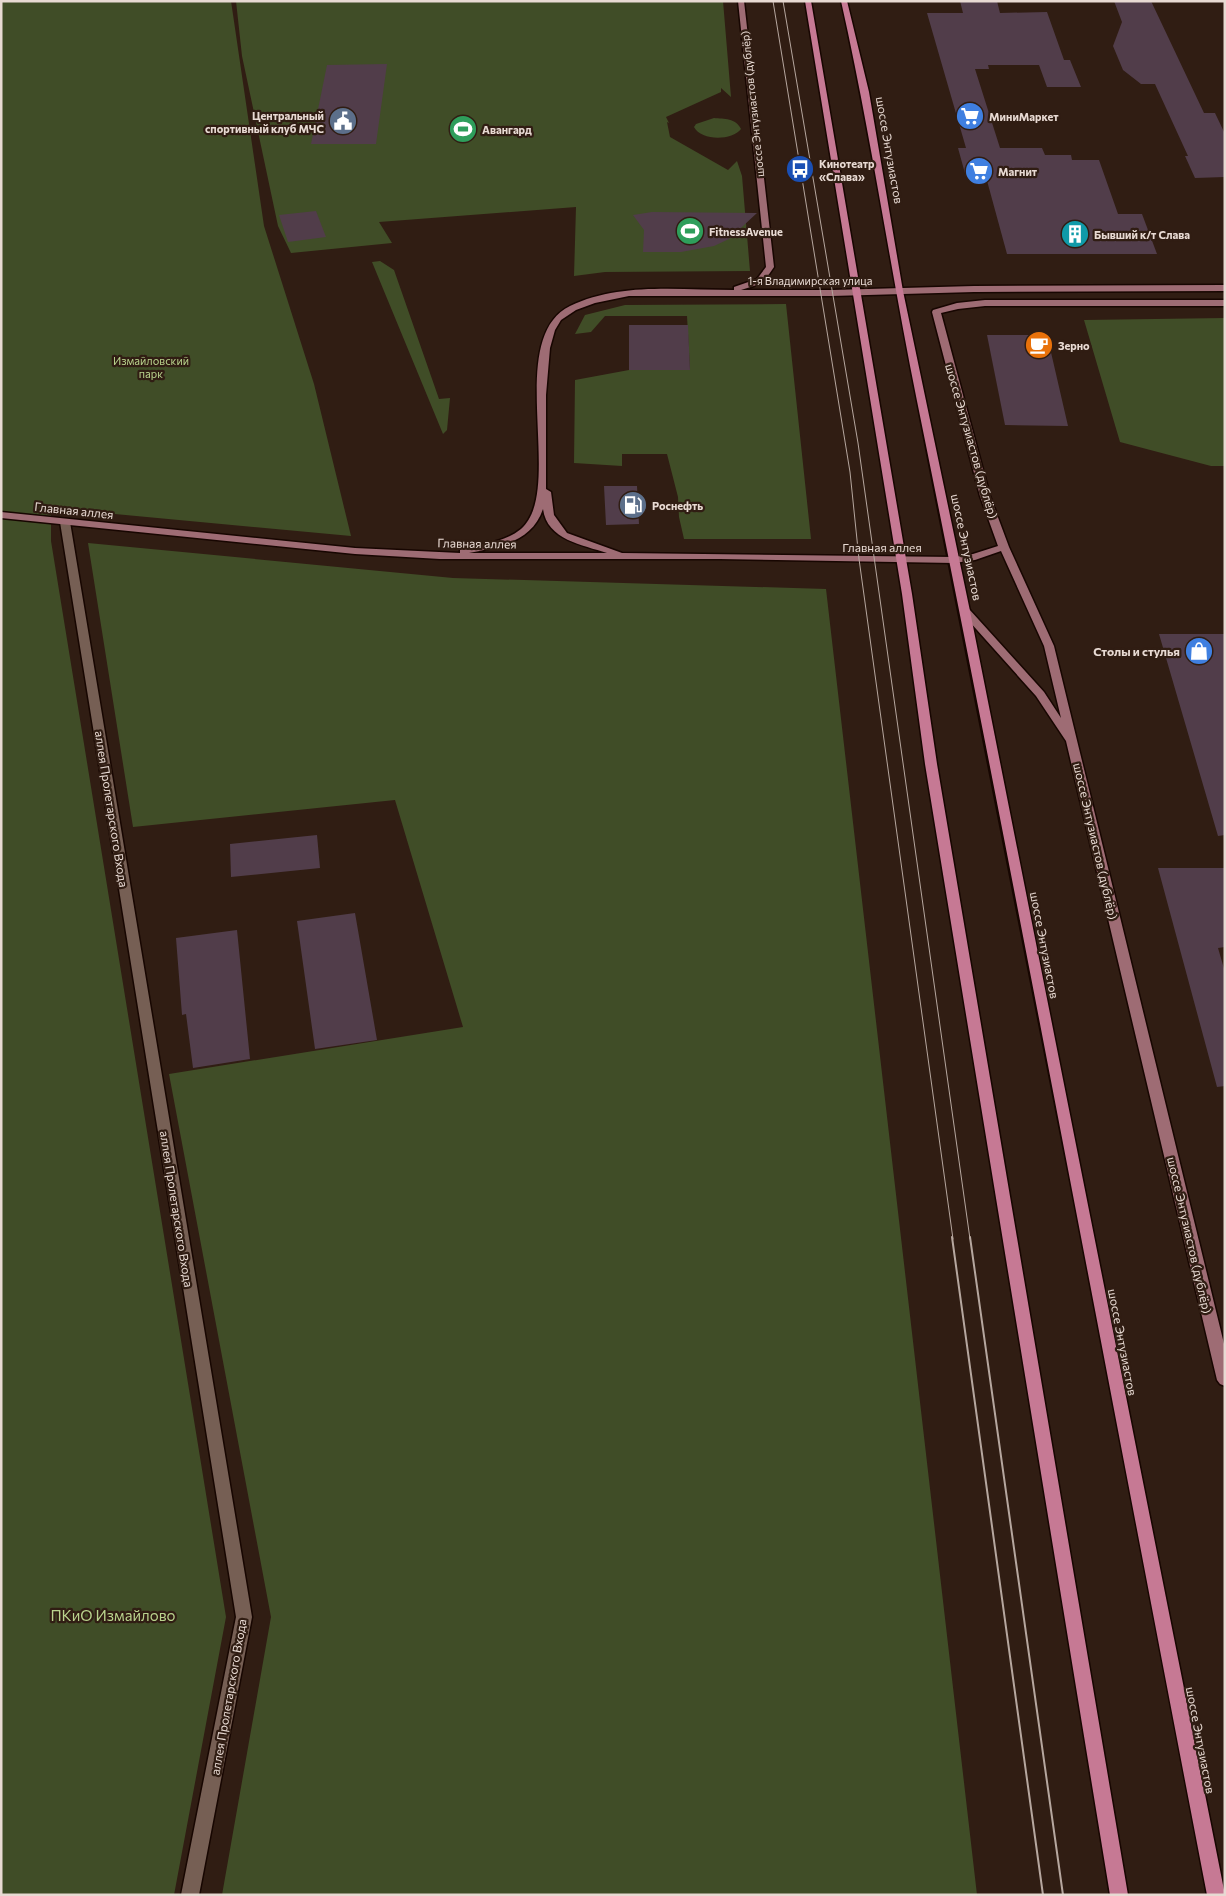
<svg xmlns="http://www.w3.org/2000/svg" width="1226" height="1896" font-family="Commissioner,sans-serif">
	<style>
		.green { fill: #404d27 }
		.building { fill: #513d4a }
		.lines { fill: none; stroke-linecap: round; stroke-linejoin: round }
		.minor-casing { stroke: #170601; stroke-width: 3 }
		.secondary-casing { stroke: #170601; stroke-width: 3 }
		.primary-casing { stroke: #170601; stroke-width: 3 }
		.minor { fill: #765f54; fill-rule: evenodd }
		.secondary { fill: #9e6c74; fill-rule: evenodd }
		.primary { fill: #c67994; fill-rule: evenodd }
		.tram-far1 { stroke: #b6a79f; stroke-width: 1 }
		.tram { stroke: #b6a79f; stroke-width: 2 }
		.labels { text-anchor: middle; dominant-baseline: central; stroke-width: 4.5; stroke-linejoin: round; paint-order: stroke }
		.far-street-label { font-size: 11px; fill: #e8dad3; stroke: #301d13 }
		.far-poi-label { font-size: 11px; font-weight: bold; fill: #e8dad3; stroke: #301d13; text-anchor: start }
		.far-park-label { font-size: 11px; fill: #b9d38d; stroke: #301d13 }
		.street-label { font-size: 12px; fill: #e8dad3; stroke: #301d13 }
		.poi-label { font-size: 12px; font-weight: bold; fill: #e8dad3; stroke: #301d13; text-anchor: end }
		.near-park-label { font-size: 15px; fill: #b9d38d; stroke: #301d13 }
	</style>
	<rect width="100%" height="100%" fill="#301d13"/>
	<path class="green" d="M 1,1 L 231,1 L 264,226 L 314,384 L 351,536 L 51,508 L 51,541 L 226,1617 L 174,1895 L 1,1895 Z
		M 236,1 L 723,1 L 731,97 L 721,88 L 721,92 L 666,117 L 669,123 L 667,122 L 670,137 L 728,170 L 737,161 L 742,176 L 750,271 L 605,272 L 574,276 L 576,207 L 379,222 L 392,243 L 291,253 L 278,226 L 242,56 Z
		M 714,118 C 724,119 736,118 741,129 C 732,141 701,141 694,127 L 696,124 Z
		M 380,261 L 394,270 L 439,399 L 450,398 L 447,430 L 443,434 L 372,262 Z
		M 786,304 L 811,539 L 684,539 L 679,517 L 678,497 L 667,454 L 622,454 L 622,466 L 574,463 L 575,380 L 629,370 L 690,370 L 687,316 L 605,316 L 591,332 L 575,334 L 585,315 L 625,305 Z
		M 1225,318 L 1225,466 L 1211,466 L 1120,442 L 1084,320 Z
		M 88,543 L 453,578 L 826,589 L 977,1895 L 222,1895 L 271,1617 L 169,1074 L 463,1027 L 395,800 L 133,827 Z"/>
	<path class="building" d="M 960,1 L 997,1 L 1000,13 L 1047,12 L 1064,60 L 1070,60 L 1081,87 L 1047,87 L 1039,65 L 988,65 L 989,69 L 975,69 L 1000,148 L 1042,148 L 1045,155 L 1071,155 L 1072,160 L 1099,160 L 1118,214 L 1142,214 L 1157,254 L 1007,254 L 986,177 L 966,177 L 958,148 L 966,148 L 927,13 L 963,13 Z
		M 1114,1 L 1151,1 L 1204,113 L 1215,113 L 1225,134 L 1225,177 L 1195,178 L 1185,156 L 1188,156 L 1155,84 L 1141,84 L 1123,70 L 1113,46 L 1122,22 Z
		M 387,64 L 376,144 L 311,144 L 327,65 Z
		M 316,211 L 326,237 L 288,242 L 279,215 Z
		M 652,212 L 757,213 L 729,239 L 714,246 L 681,252 L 643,252 L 644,230 L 633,215 Z
		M 629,325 L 688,325 L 690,370 L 629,370 Z
		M 987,335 L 1047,335 L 1068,426 L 1005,425 Z
		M 604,486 L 637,486 L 639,524 L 606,525 Z
		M 1159,634 L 1225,634 L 1225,835 L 1218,836 Z
		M 317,835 L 320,868 L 231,877 L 230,844 Z
		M 1158,868 L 1225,868 L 1225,947 L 1218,948 L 1225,972 L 1225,1086 L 1217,1087 Z
		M 355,913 L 377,1040 L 315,1049 L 297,921 Z
		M 237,930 L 250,1059 L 193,1068 L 186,1014 L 182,1015 L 176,938 Z"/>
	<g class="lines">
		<defs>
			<path id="minor" d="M 65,519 L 70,522 L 252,1617 L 199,1895 L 181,1895 L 236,1617 L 60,522 Z"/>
			<path id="secondary" d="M 738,1 L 744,1 L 774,267 L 763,283 L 741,290 L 832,290 L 974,286 L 1225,285 L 1225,291 L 974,292 L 832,296 L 629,296 L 595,303 L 576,310 L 561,320 L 555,330 L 550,348 L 546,395 L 546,489 L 551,492 L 554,515 L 567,533 L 622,553 L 954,557 L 973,554 L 998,546 L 980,496 L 932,312 L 933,310 L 957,303 L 985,300 L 1225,300 L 1225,306 L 985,306 L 958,309 L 941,313 L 990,496 L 1009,547 L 1054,646 L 1225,1348 L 1225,1386 L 1220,1384 L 1217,1380 L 1066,741 L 1036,696 L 960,611 L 965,608 L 969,609 L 1044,692 L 1061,718 L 1044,646 L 1001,551 L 975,560 L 954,563 L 720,559 L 440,559 L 355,554 L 1,518 L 1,512 L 355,548 L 460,553 L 460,549 C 480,544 504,543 521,529 C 566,490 503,339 570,306 C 619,282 680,290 734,290 L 734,287 L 757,279 L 766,267 ZM 543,509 C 547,540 583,545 607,553 L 469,553 C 499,547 532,542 543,509 Z"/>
			<path id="primary" d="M 805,1 L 811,1 L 912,594 L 937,764 L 1128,1895 L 1110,1895 L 925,764 L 902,594 Z
				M 841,1 L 847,1 L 869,92 L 903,291 L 970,611 L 1225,1895 L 1207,1895 C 1111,1397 1018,898 917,401 C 890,268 871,134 841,1 Z"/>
		</defs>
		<use href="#minor" class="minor-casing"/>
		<use href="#secondary" class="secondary-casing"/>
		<use href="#primary" class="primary-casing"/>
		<use href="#minor" class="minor"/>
		<use href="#secondary" class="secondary"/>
		<use href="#primary" class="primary"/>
		<path class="tram-far1" d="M 773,1 L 850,472 L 859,559 L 953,1239
			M 783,1 L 858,443 L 970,1239"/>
		<path class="tram" d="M 952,1237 L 1043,1895
			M 970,1237 L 1063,1895"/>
	</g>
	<defs>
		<symbol id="supermarket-disc" viewBox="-11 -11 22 22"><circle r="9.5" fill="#3f7fe0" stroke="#301d13"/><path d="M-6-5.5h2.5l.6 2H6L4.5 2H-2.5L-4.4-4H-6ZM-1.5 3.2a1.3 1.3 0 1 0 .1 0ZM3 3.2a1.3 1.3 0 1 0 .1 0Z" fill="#fff"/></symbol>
		<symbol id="civic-disc" viewBox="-11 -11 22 22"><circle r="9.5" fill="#5c6f8a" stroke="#301d13"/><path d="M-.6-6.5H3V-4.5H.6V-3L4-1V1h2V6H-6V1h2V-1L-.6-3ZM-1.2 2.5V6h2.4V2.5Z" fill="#fff"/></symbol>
		<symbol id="stadium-disc" viewBox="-11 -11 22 22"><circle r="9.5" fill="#2e9e5b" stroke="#301d13"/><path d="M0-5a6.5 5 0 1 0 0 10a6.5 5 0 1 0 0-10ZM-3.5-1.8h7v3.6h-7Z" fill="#fff"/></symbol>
		<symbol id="bus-disc" viewBox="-11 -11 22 22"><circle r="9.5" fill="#1a4fb4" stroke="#301d13"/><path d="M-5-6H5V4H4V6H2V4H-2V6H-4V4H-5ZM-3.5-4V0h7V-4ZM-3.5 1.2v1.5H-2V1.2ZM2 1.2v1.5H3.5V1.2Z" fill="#fff"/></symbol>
		<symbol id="building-disc" viewBox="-11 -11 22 22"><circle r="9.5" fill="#0f9aa8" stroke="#301d13"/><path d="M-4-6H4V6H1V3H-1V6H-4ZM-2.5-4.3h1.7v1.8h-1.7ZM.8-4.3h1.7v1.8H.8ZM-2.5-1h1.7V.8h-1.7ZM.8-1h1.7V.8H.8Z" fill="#fff"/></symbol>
		<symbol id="cafe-disc" viewBox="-11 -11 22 22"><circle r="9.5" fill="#e8710a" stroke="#301d13"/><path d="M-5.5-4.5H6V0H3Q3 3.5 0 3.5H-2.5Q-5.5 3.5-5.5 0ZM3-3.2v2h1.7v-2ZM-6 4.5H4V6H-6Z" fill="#fff"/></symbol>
		<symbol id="fuel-disc" viewBox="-11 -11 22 22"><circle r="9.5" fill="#5c6f8a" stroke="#301d13"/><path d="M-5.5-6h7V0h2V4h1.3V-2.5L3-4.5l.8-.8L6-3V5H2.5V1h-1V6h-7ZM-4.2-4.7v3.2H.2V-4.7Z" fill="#fff"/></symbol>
		<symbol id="shop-disc" viewBox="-11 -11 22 22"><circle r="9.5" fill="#3f7fe0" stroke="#301d13"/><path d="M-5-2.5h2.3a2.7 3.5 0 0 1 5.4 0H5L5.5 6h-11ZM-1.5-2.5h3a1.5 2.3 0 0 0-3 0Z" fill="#fff"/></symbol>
	</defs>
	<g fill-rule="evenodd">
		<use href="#supermarket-disc" x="954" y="100" width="32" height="32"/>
		<use href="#civic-disc" x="327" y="105" width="32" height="32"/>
		<use href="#stadium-disc" x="447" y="113" width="32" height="32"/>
		<use href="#bus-disc" x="784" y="153" width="32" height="32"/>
		<use href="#supermarket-disc" x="963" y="155" width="32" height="32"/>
		<use href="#stadium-disc" x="674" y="215" width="32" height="32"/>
		<use href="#building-disc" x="1059" y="218" width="32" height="32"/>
		<use href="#cafe-disc" x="1023" y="329" width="32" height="32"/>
		<use href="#fuel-disc" x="617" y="489" width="32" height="32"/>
		<use href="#shop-disc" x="1183" y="635" width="32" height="32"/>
	</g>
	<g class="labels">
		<g class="far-street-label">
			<text transform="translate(752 104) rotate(-96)">шоссе Энтузиастов (дублёр)</text>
			<text x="810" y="280">1-я Владимирская улица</text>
		</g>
		<g class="far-poi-label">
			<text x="324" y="115" text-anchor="end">Центральный<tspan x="324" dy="13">спортивный клуб МЧС</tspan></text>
			<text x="989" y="116">МиниМаркет</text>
			<text x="482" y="129">Авангард</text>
			<text x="819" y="163">Кинотеатр<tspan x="819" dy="13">«Слава»</tspan></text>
			<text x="998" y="171">Магнит</text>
			<text x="709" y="231">FitnessAvenue</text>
			<text x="1094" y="234">Бывший к/т Слава</text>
			<text x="1058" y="345">Зерно</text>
			<text x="652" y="505">Роснефть</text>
		</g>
		<g class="far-park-label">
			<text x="151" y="360">Измайловский<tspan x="151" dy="13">парк</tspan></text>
		</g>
		<g class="street-label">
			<text transform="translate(890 150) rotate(80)">шоссе Энтузиастов</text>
			<text transform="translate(972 441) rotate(74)">шоссе Энтузиастов (дублёр)</text>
			<text transform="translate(74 510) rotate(6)">Главная аллея</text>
			<text transform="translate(477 543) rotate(1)">Главная аллея</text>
			<text x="882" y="547">Главная аллея</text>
			<text transform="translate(967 547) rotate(78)">шоссе Энтузиастов</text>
			<text transform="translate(112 809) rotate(81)">аллея Пролетарского Входа</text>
			<text transform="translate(1096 841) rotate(77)">шоссе Энтузиастов (дублёр)</text>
			<text transform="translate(1045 945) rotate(79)">шоссе Энтузиастов</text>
			<text transform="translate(177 1209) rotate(81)">аллея Пролетарского Входа</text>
			<text transform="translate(1190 1235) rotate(77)">шоссе Энтузиастов (дублёр)</text>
			<text transform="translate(1123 1342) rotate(79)">шоссе Энтузиастов</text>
			<text transform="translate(228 1697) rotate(-80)">аллея Пролетарского Входа</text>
			<text transform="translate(1201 1740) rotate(79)">шоссе Энтузиастов</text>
		</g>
		<g class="poi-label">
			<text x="1180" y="651">Столы и стулья</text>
		</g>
		<g class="near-park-label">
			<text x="113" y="1615">ПКиО Измайлово</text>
		</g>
	</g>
	<rect width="1226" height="1896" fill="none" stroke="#e8dad3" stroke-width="5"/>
</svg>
